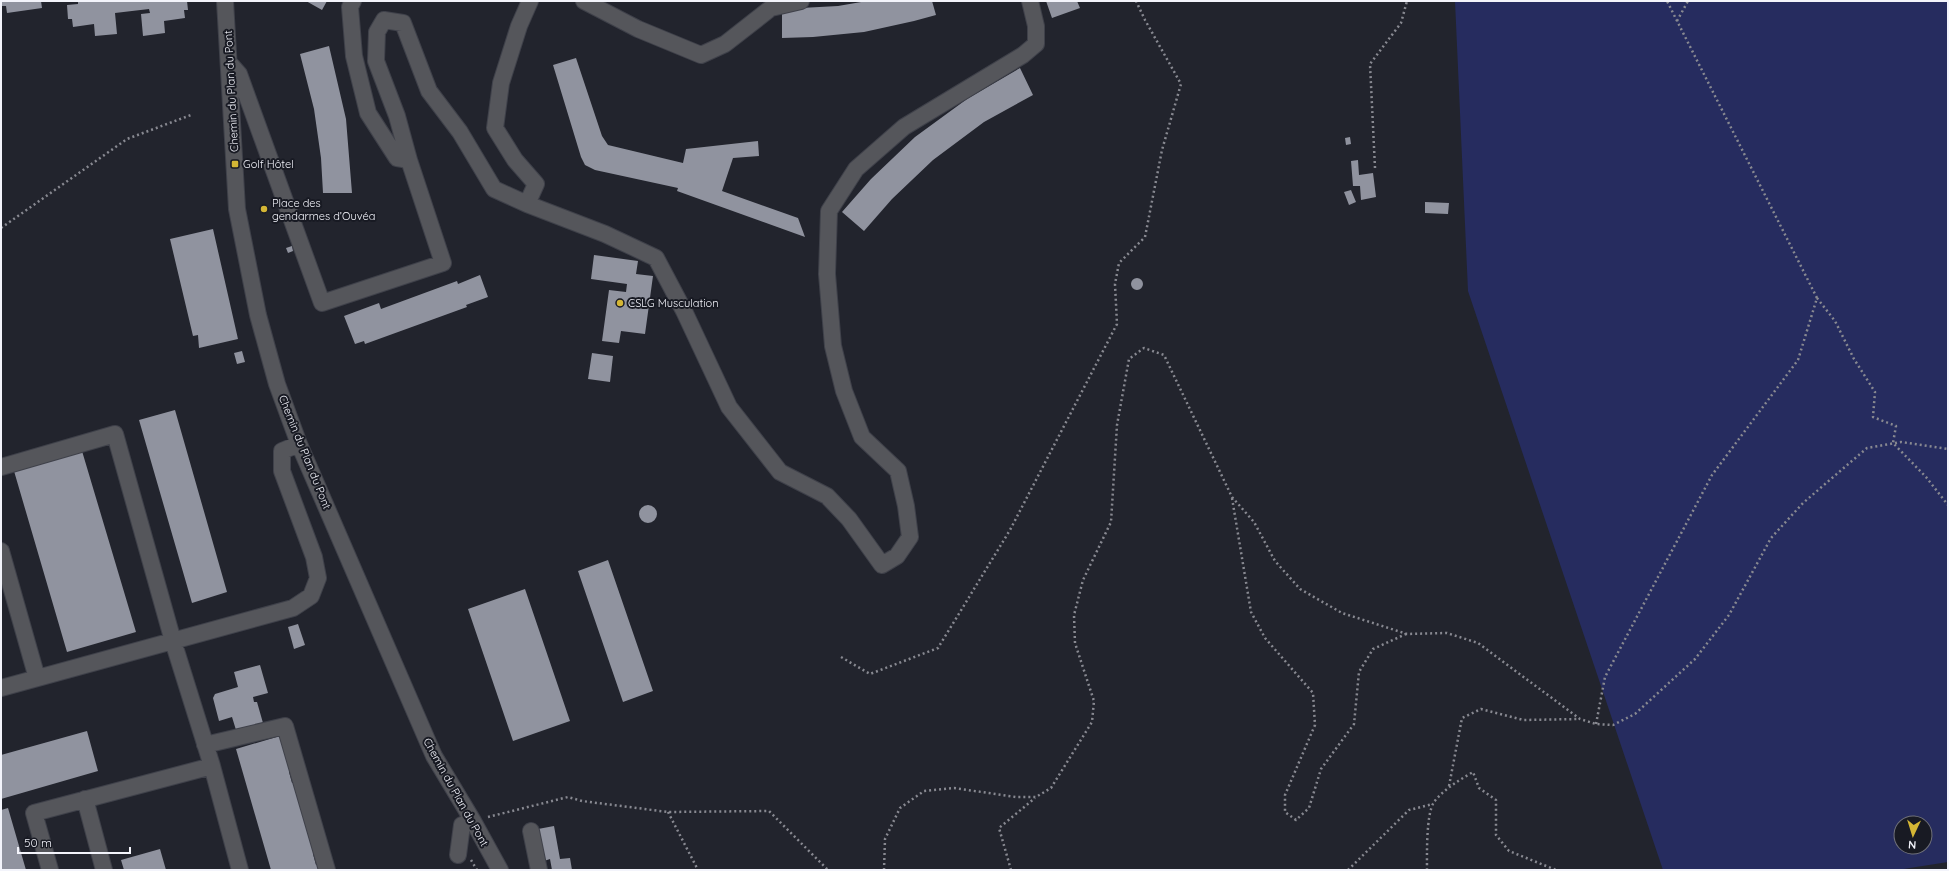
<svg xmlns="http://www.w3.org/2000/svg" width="1949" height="871" font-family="Quicksand,sans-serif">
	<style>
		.green { fill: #262c5f; fill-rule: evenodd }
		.building { fill: #90939f }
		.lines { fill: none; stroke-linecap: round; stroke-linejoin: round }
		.minor-casing { stroke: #3f414a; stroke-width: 18 }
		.path { stroke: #888991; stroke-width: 2.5; stroke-dasharray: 2 3; stroke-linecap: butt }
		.minor { stroke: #55565b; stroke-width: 16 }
		.poi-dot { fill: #d4b635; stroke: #181a23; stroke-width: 1.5 }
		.labels { text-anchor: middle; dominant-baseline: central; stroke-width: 4; stroke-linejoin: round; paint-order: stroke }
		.street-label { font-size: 11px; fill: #f3f4fb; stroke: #181a23 }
		.poi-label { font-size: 11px; fill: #f3f4fb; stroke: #181a23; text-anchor: start }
	</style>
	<rect width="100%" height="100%" fill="#22242d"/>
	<path class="green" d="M 1455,1 L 1948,1 L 1948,862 L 1897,870 L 1663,870 L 1468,291 ZM 1901,823 L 1925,823 L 1925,847 L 1901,847 Z"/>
	<path class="building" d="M 1,1 L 41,1 L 42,8 L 7,13 L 6,6 L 1,6 Z
		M 78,1 L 187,1 L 188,10 L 184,10 L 185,18 L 164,21 L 165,33 L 143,36 L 141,14 L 150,13 L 149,9 L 115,13 L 117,34 L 95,36 L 94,24 L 73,27 L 72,19 L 68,19 L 67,5 L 78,4 Z
		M 306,1 L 327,1 L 322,10 Z
		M 867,1 L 932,1 L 936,15 L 914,21 L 864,32 L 813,37 L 782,38 L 782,9 L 838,6 Z
		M 1046,1 L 1077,1 L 1080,8 L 1052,18 Z
		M 329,46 L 346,119 L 352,193 L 323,193 L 321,158 L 314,109 L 300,54 Z
		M 576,58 L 602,136 L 608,145 L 683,163 L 686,149 L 758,141 L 759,156 L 733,158 L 722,191 L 798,218 L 805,237 L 677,191 L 678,188 L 595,170 L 585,165 L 581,157 L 553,65 Z
		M 1020,68 L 1033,95 L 984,122 L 933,160 L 892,199 L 864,231 L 842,212 L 871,179 L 915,137 L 967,99 Z
		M 1350,137 L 1351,144 L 1346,145 L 1345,138 Z
		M 1358,160 L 1359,175 L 1373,173 L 1376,197 L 1361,200 L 1360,186 L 1353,186 L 1351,161 Z
		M 1351,190 L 1356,202 L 1349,205 L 1344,192 Z
		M 1425,202 L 1449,203 L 1448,214 L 1425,213 Z
		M 213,229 L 238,339 L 199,348 L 198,335 L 193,336 L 170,239 Z
		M 292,246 L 293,251 L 288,253 L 286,248 Z
		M 594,255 L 638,261 L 636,274 L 653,276 L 645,334 L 621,331 L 619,343 L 602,341 L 609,290 L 626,292 L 627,284 L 591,279 Z
		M 480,275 L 488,297 L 466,305 L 467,307 L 365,344 L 364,341 L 355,344 L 344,316 L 379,303 L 381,309 L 457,281 L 458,284 Z
		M1131 284a6 6 0 1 1 12 0a6 6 0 1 1-12 0Z
		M 242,351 L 245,362 L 237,364 L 234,353 Z
		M 592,353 L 613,356 L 610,382 L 588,379 Z
		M 175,410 L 227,592 L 192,603 L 139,420 Z
		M 82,451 L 136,632 L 67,652 L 14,471 Z
		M639 514a9 9 0 1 1 18 0a9 9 0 1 1-18 0Z
		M 608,560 L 653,691 L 623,702 L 578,571 Z
		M 525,589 L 570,721 L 513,741 L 468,609 Z
		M 298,624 L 305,645 L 294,649 L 288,627 Z
		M 260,665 L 268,693 L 253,697 L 254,702 L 257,702 L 263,723 L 252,726 L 253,728 L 236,730 L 232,717 L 219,721 L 213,698 L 215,694 L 238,687 L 234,672 Z
		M 87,731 L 98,771 L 1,799 L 1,755 Z
		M 280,736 L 290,772 L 289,772 L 292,783 L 294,783 L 314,853 L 313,854 L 316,865 L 318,865 L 319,870 L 271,870 L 236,749 Z
		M 8,808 L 26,870 L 1,870 L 1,810 Z
		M 554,826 L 560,859 L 570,858 L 572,870 L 552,870 L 550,859 L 544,861 L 538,829 Z
		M 160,849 L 166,870 L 124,870 L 121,860 Z"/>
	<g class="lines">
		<defs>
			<path id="minor" d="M 225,1 L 237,209 L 258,315 L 277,384 L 299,444 L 434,756 L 473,821 L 500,870
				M 584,1 L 638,29 L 701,55 L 725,44 L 771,8 L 801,1
				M 231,65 L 239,74 L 322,303 L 443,263 L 409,160 L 397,158 L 368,113 L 354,56 L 350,7 L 353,1
				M 409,160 L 397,116 L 376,61 L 377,32 L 384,20 L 403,23 L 429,91 L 460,132 L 494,189 L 527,204 L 536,184 L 515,160 L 495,128 L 501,83 L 519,26 L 530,1
				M 527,204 L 605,234 L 656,258 L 684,311 L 729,407 L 780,472 L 827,496 L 849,519 L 882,565 L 897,556 L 910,537 L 906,506 L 898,471 L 862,437 L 844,391 L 833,346 L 827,274 L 829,211 L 856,169 L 904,127 L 1023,55 L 1036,44 L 1036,26 L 1030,1
				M 1,467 L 115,434 L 173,641 L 212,766 L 34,813 L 50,870
				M 1,551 L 37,678
				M 1,688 L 293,608 L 311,596 L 318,578 L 314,557 L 282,471 L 282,451 L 299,444
				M 205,745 L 285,726 L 327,870
				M 212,766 L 240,870
				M 85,799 L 104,870
				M 531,831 L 539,870
				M 458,855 L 462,825 L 473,821"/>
		</defs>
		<use href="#minor" class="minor-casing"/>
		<path class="path" d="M 1677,21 L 1688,1
			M 1375,168 L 1370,64 L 1401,23 L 1407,1
			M 1,228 L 127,139 L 191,115
			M 1817,298 L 1835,321 L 1854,359 L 1875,392 L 1873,417 L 1896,426 L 1893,443 L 1926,477 L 1948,505
			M 1232,498 L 1251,612 L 1265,638 L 1313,693 L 1315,725 L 1285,795 L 1285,812 L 1296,820 L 1309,808 L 1321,769 L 1354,724 L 1359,672 L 1373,649 L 1406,634
			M 841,657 L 870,674 L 938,648 L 1010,530 L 1117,324 L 1115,284 L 1119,263 L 1145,237 L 1162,150 L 1181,84 L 1145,20 L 1136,1
			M 1596,724 L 1605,677 L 1712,475 L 1798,360 L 1817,298 L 1667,1
			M 1449,786 L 1462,718 L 1481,709 L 1523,720 L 1580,719
			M 668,812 L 698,870
			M 488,817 L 568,797 L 582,801 L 668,812 L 769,811 L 828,870
			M 471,860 L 477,870
			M 884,870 L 885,839 L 900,808 L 924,791 L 954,788 L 1016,797 L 1036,797 L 1051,788 L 1092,722 L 1094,701 L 1075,643 L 1074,615 L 1083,580 L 1111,522 L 1117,425 L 1129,359 L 1144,348 L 1164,355 L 1232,497 L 1254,522 L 1275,561 L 1300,589 L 1342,613 L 1407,634 L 1447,633 L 1478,643 L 1580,719 L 1596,724 L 1613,725 L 1635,714 L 1695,659 L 1729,615 L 1771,538 L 1803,503 L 1867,448 L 1901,442 L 1948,449
			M 1011,870 L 999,828 L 1035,798
			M 1348,870 L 1409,810 L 1433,804
			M 1427,870 C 1427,855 1426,814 1434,802 C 1444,789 1458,781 1473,772 L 1479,788 L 1496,800 L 1496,835 L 1509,851 L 1556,870"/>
		<use href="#minor" class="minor"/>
	</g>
	<g class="poi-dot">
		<rect x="231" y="160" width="8" height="8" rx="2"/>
		<circle cx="264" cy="209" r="4"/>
		<circle cx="620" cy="303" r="4"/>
	</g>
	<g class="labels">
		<g class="street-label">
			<text transform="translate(231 91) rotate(-93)">Chemin du Plan du Pont</text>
			<text transform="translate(305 452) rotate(68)">Chemin du Plan du Pont</text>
			<text transform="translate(456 792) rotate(61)">Chemin du Plan du Pont</text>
		</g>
		<g class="poi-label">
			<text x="243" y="164">Golf Hôtel</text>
			<text x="272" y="203">Place des<tspan x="272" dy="13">gendarmes d’Ouvéa</tspan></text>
			<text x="628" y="303">CSLG Musculation</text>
		</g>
	</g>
	<rect width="1949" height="871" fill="none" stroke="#f3f4fb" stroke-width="4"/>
	<g transform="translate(1913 835) rotate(184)"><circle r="19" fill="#181a23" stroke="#707179"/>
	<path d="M0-3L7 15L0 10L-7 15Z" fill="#d4b635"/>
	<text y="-6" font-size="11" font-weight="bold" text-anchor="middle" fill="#f3f4fb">N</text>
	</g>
	<path d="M18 847v6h112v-6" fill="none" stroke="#f3f4fb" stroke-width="2"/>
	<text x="24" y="847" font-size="12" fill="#f3f4fb" stroke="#181a23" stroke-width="3" paint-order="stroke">50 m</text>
</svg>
